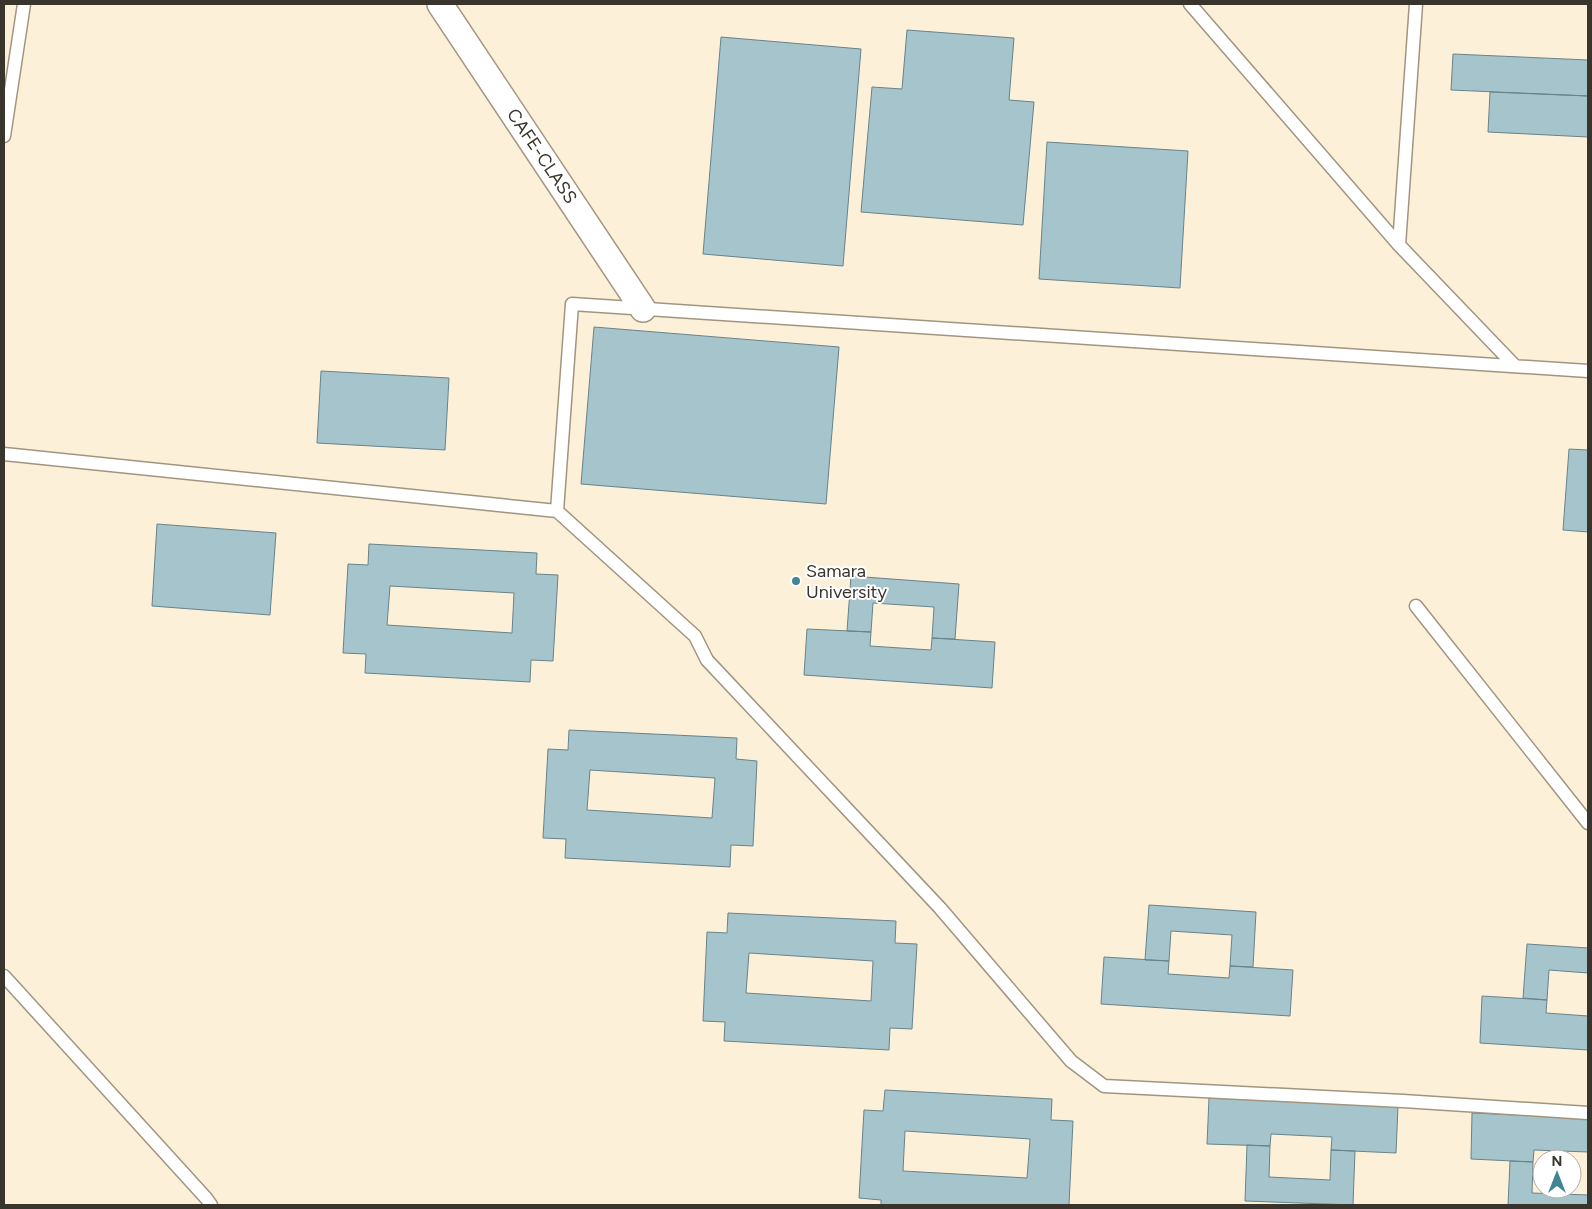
<svg xmlns="http://www.w3.org/2000/svg" width="1592" height="1209" font-family="Figtree,sans-serif">
	<style>
		.building { fill: #a6c4cb; stroke: #67838a; fill-rule: evenodd }
		.lines { fill: none; stroke-linecap: round; stroke-linejoin: round }
		.lane-casing { stroke: #a19580; stroke-width: 15 }
		.street-casing { stroke: #a19580; stroke-width: 28 }
		.lane { stroke: #fff; stroke-width: 12 }
		.street { stroke: #fff; stroke-width: 25 }
		.poi-dot { fill: #418594; stroke: #fff; stroke-width: 2 }
		.labels { text-anchor: middle; dominant-baseline: central; stroke-width: 4; stroke-linejoin: round; paint-order: stroke }
		.street-label { font-size: 18px; fill: #3a352c; stroke: #fff }
		.poi-label { font-size: 18px; fill: #3a352c; stroke: #fff; text-anchor: start }
	</style>
	<rect width="100%" height="100%" fill="#fdf0d9"/>
	<path class="building" d="M 907,30 L 1014,38 L 1009,100 L 1034,102 L 1023,225 L 861,212 L 872,87 L 902,89 Z
		M 721,37 L 861,49 L 843,266 L 703,254 Z
		M 1453,54 L 1588,60 L 1588,96 L 1451,90 Z
		M 1490,92 L 1588,96 L 1588,137 L 1488,132 Z
		M 1047,142 L 1188,151 L 1180,288 L 1039,279 Z
		M 594,327 L 839,347 L 826,504 L 581,484 Z
		M 321,371 L 449,378 L 445,450 L 317,443 Z
		M 1569,449 L 1588,450 L 1588,532 L 1563,530 Z
		M 157,524 L 276,533 L 270,615 L 152,606 Z
		M 369,544 L 537,553 L 536,574 L 558,575 L 553,661 L 531,660 L 530,682 L 365,673 L 366,654 L 343,653 L 348,564 L 368,565 ZM 390,586 L 514,593 L 512,633 L 387,625 Z
		M 851,576 L 959,584 L 955,639 L 932,638 L 934,607 L 873,603 L 871,632 L 847,631 Z
		M 807,629 L 871,632 L 870,646 L 931,650 L 932,638 L 995,642 L 992,688 L 804,675 Z
		M 569,730 L 737,738 L 736,759 L 757,761 L 753,846 L 731,845 L 730,867 L 565,858 L 566,839 L 543,838 L 548,749 L 568,750 ZM 590,770 L 715,778 L 712,818 L 587,810 Z
		M 1149,905 L 1256,912 L 1253,967 L 1230,966 L 1232,935 L 1171,931 L 1169,961 L 1145,960 Z
		M 728,913 L 896,921 L 895,943 L 917,944 L 912,1029 L 890,1028 L 889,1050 L 724,1041 L 725,1022 L 703,1021 L 707,932 L 727,933 ZM 749,953 L 873,961 L 871,1001 L 746,993 Z
		M 1527,944 L 1588,948 L 1588,973 L 1549,970 L 1547,1000 L 1523,998 Z
		M 1104,957 L 1169,961 L 1168,974 L 1229,978 L 1230,966 L 1293,970 L 1290,1016 L 1101,1004 Z
		M 1482,996 L 1547,1000 L 1546,1013 L 1588,1016 L 1588,1050 L 1480,1043 Z
		M 885,1090 L 1052,1099 L 1051,1120 L 1073,1121 L 1069,1205 L 881,1205 L 881,1200 L 859,1198 L 864,1110 L 883,1111 ZM 905,1131 L 1030,1139 L 1027,1178 L 903,1171 Z
		M 1209,1098 L 1398,1106 L 1396,1153 L 1331,1150 L 1332,1137 L 1271,1134 L 1270,1146 L 1207,1144 Z
		M 1472,1113 L 1588,1118 L 1588,1152 L 1534,1150 L 1533,1162 L 1471,1159 Z
		M 1247,1145 L 1270,1146 L 1269,1177 L 1330,1180 L 1331,1150 L 1355,1151 L 1353,1205 L 1245,1201 Z
		M 1510,1161 L 1533,1162 L 1532,1193 L 1588,1195 L 1588,1205 L 1508,1205 Z"/>
	<g class="lines">
		<defs>
			<path id="lane" d="M 1190,4 L 1399,245 L 1515,366
				M 4,136 L 24,4
				M 1399,245 L 1416,4
				M 4,454 L 557,511 L 572,304 L 1588,371
				M 557,511 L 695,636 L 707,660 L 940,908 L 1071,1061 L 1104,1086 L 1403,1101 L 1588,1113
				M 1416,606 L 1588,823
				M 4,976 L 206,1198 L 211,1205"/>
			<path id="street" d="M 440,4 L 643,309"/>
		</defs>
		<use href="#lane" class="lane-casing"/>
		<use href="#street" class="street-casing"/>
		<use href="#lane" class="lane"/>
		<use href="#street" class="street"/>
	</g>
	<circle class="poi-dot" cx="796" cy="581" r="5"/>
	<g class="labels">
		<g class="street-label">
			<text transform="translate(542 156) rotate(56)">CAFE-CLASS</text>
		</g>
		<g class="poi-label">
			<text x="806" y="571">Samara<tspan x="806" dy="21">University</tspan></text>
		</g>
	</g>
	<rect width="1592" height="1209" fill="none" stroke="#3a352c" stroke-width="10"/>
	<g transform="translate(1557 1174)"><circle r="24" fill="#ffffff" stroke="#b0aeab"/>
	<path d="M0-4L9 19L0 12L-9 19Z" fill="#418594"/>
	<text y="-8" font-size="14" font-weight="bold" text-anchor="middle" fill="#3a352c">N</text>
	</g>
</svg>
